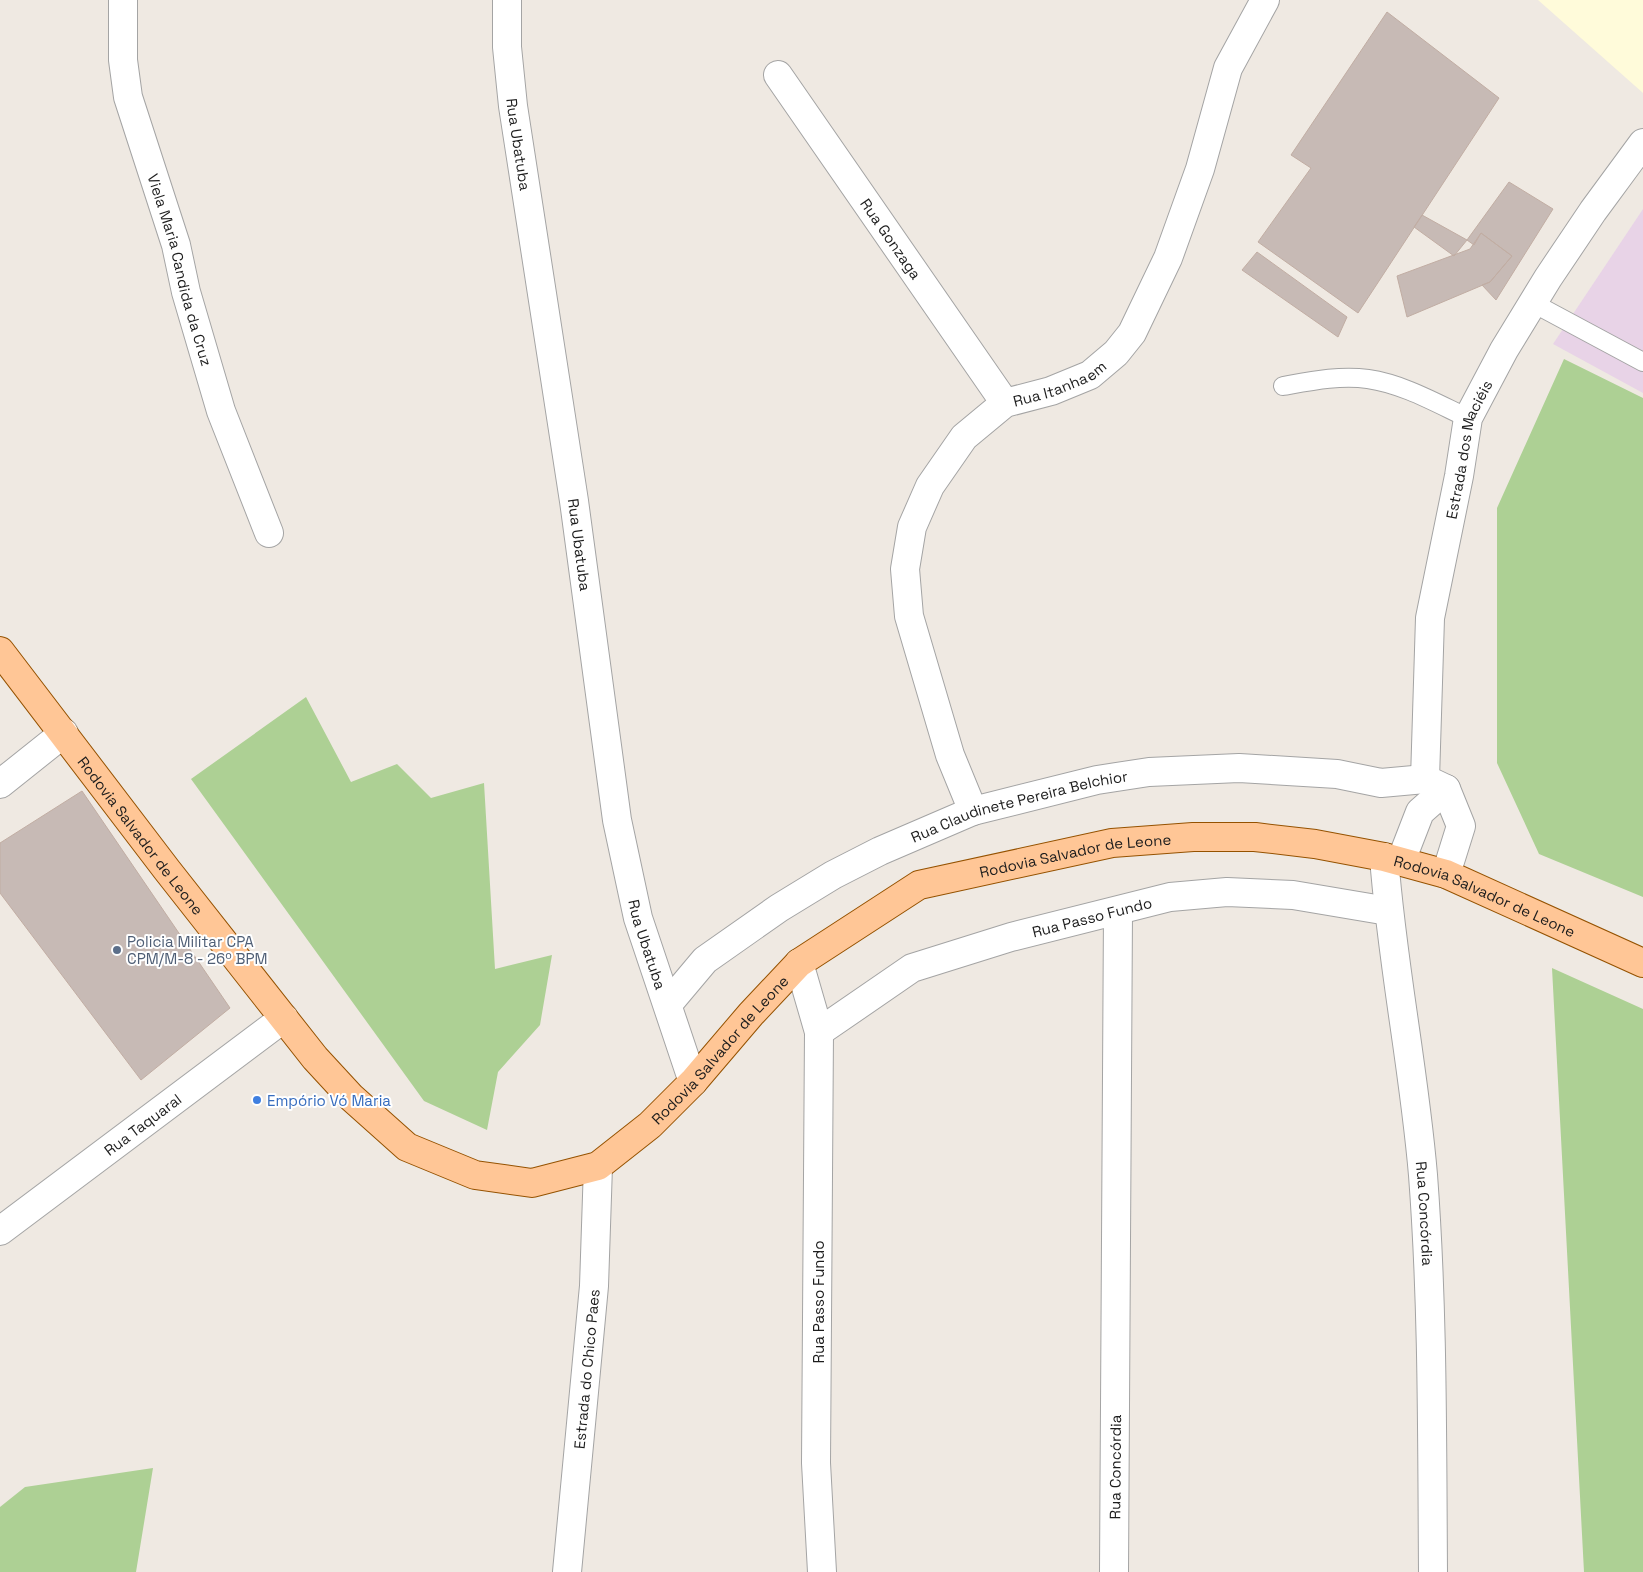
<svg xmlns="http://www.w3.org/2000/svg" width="1643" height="1572" font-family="'Space Grotesk',sans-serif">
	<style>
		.industrial { fill: #e8d3e7 }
		.education { fill: #fffbda }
		.forest { fill: #add094 }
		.building { fill: #c7bab5; stroke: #c1ada3 }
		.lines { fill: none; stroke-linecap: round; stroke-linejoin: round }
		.service-casing { stroke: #a4a4a4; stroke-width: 20 }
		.minor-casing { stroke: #a4a4a4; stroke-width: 30 }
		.primary-casing { stroke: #955200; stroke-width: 30 }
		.service { stroke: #fff; stroke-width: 18 }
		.minor { stroke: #fff; stroke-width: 28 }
		.primary { stroke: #ffc696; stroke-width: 28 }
		.service-dot { fill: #5c6f8a; stroke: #fff; stroke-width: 2 }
		.shop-dot { fill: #3f7fe0; stroke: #fff; stroke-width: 2 }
		.labels { text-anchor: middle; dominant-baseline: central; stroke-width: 4; stroke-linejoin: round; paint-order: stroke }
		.street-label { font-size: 15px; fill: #1d1d1d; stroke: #fff }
		.service-label { font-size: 15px; fill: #4e5e75; stroke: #fff; text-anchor: start }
		.shop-label { font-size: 15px; fill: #366cbe; stroke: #fff; text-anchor: start }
	</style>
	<rect width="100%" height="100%" fill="#efe9e2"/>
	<path class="industrial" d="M 1643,209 L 1643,393 L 1553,344 Z"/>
	<path class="education" d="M 1538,0 L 1643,0 L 1643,93 Z"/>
	<path class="forest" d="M 1564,359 L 1643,398 L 1643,897 L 1539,854 L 1497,763 L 1497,508 Z
		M 306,697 L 351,782 L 397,764 L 431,798 L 484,783 L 495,969 L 552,955 L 540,1025 L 498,1072 L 487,1130 L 424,1101 L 191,779 Z
		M 1552,968 L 1643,1009 L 1643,1572 L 1584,1572 Z
		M 153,1468 L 136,1572 L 0,1572 L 0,1507 L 25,1487 Z"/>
	<path class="building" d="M 1387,12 L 1499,98 L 1358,313 L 1258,242 L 1311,168 L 1291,155 Z
		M 1509,182 L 1553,209 L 1496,300 L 1482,285 L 1490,282 L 1512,256 L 1481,233 L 1474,245 L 1467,240 Z
		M 1422,215 L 1467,240 L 1454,256 L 1414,227 Z
		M 1481,233 L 1512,256 L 1490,282 L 1407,317 L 1397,276 L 1470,249 Z
		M 1257,252 L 1347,317 L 1338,337 L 1242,270 Z
		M 82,791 L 230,1008 L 141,1080 L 0,893 L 0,843 Z"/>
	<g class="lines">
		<defs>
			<path id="service" d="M 1533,303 L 1643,362
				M 1283,386 C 1311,381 1340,375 1368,379 C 1403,384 1436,403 1468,418"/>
			<g id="minor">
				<path id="s1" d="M 123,0 L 123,60 L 128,97 L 176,245 L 186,292 L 221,411 L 269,533"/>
				<path id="s2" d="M 507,0 L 507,47 L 513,106 L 574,501 L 617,820 L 638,918 L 693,1082"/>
				<path id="s3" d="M 778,75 L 1005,403"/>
				<path d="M 0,784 L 64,733"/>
				<path id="s4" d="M 973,811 L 950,755 L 909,616 L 905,569 L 912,527 L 930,486 L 964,437 L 1005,403 L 1051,391 L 1090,375 L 1116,353 L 1132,333 L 1168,258 L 1200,169 L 1228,68 L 1265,0"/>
				<path id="s5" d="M 1384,857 C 1392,964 1414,1068 1423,1175 C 1433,1307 1432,1440 1433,1572"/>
				<path d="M 1401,861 L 1420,812 L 1446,789"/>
				<path id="s6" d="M 1446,874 L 1461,826 L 1446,789 L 1425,779 L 1430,618 L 1459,476 L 1468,418 L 1504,350 L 1548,278 L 1593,211 L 1643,143"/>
				<path d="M 799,963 L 819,1032 L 816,1463 L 822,1572"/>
				<path id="s7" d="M 668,1004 L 705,960 L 779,908 L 833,875 L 880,851 L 973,811 L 1097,780 L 1149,772 L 1239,768 L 1337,774 L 1381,783 L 1425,779"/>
				<path id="s8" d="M 819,1032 L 912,968 L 1011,937 L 1170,897 L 1227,892 L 1293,895 L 1388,911"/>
				<path id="s9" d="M 0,1231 L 284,1018"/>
				<path id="s10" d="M 567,1572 L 594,1286 L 598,1166"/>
				<path id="s11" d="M 1114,1572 L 1118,912"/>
			</g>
			<g id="primary">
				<path id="s12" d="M 0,651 L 167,870 L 315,1058 L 351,1097 L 407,1147 L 475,1175 L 532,1183 L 598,1166 L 650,1125 L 693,1082 L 751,1014 L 799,963 L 919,885 L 1112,843 L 1193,837 L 1255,837 L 1315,844 L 1384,857 L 1446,874 L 1643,963"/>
			</g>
		</defs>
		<use href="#service" class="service-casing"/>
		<use href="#minor" class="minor-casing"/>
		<use href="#primary" class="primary-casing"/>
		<use href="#service" class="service"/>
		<use href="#minor" class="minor"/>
		<use href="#primary" class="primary"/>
	</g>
	<circle class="service-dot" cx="117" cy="950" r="5"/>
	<circle class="shop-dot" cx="257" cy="1100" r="5"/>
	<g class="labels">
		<g class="street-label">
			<text stroke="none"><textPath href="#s2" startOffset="145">Rua Ubatuba</textPath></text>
			<text stroke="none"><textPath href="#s3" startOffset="199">Rua Gonzaga</textPath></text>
			<text stroke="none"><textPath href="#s1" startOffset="278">Viela Maria Candida da Cruz</textPath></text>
			<text stroke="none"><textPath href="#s4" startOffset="511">Rua Itanhaem</textPath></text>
			<text stroke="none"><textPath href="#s6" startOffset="448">Estrada dos Maciéis</textPath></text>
			<text stroke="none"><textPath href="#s2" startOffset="550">Rua Ubatuba</textPath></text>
			<text stroke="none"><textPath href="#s7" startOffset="411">Rua Claudinete Pereira Belchior</textPath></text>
			<text stroke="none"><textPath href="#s12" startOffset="232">Rodovia Salvador de Leone</textPath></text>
			<text stroke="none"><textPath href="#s12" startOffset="1431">Rodovia Salvador de Leone</textPath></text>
			<text stroke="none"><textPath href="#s12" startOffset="1851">Rodovia Salvador de Leone</textPath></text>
			<text stroke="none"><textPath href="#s8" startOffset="300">Rua Passo Fundo</textPath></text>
			<text stroke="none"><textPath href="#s2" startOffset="956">Rua Ubatuba</textPath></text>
			<text stroke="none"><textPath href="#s12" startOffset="1011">Rodovia Salvador de Leone</textPath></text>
			<text stroke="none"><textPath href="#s9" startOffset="178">Rua Taquaral</textPath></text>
			<text stroke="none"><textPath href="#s5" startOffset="359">Rua Concórdia</textPath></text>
			<text transform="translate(818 1302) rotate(-90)">Rua Passo Fundo</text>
			<text stroke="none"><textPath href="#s10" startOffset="204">Estrada do Chico Paes</textPath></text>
			<text stroke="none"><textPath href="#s11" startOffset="105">Rua Concórdia</textPath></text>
		</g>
		<g class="service-label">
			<text x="127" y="941">Policia Militar CPA<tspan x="127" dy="17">CPM/M-8 - 26º BPM</tspan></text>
		</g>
		<g class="shop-label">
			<text x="267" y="1100">Empório Vó Maria</text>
		</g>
	</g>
</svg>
